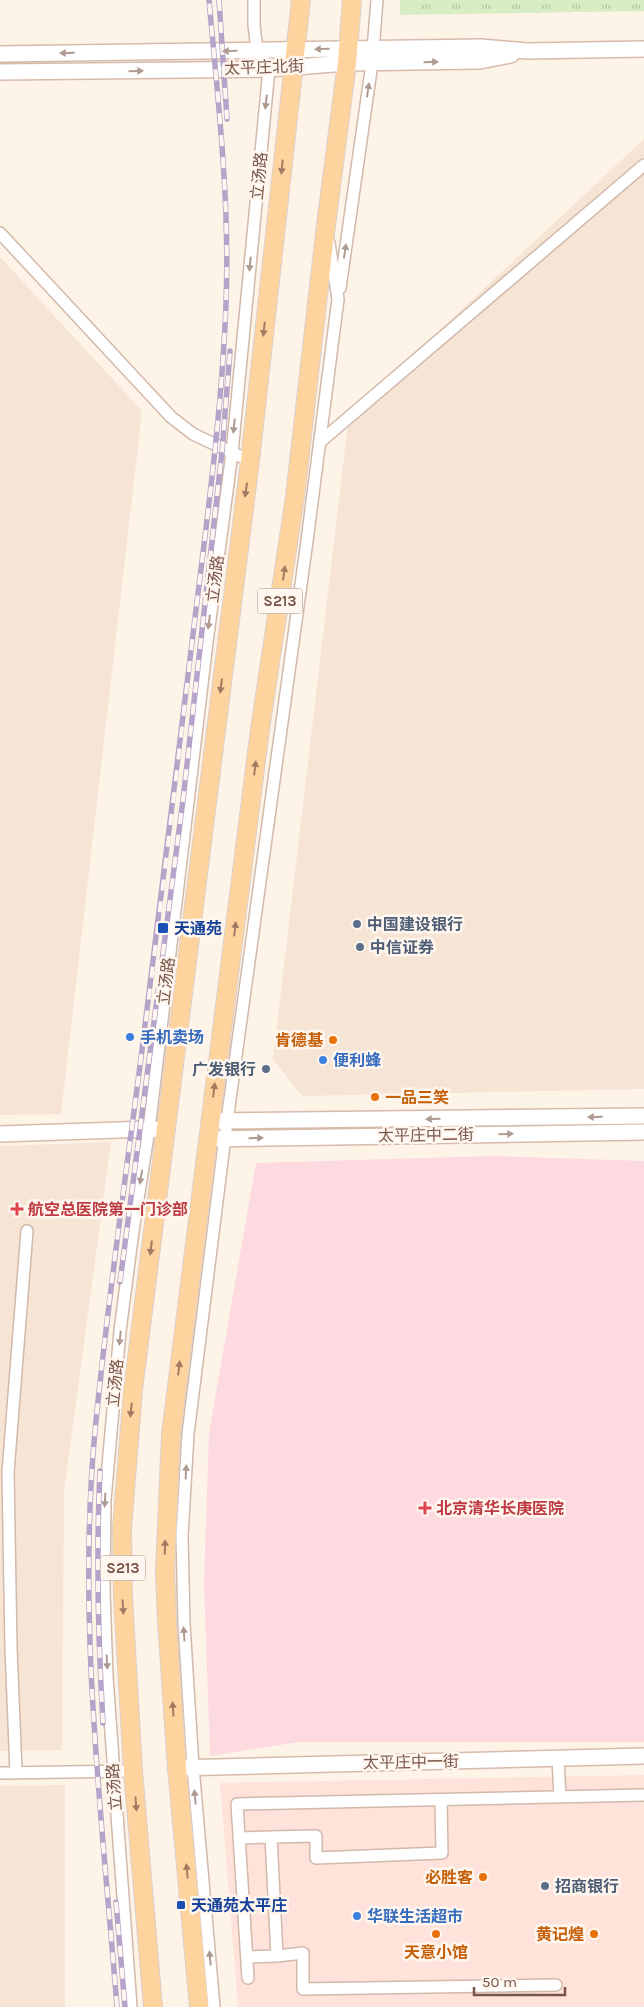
<svg xmlns="http://www.w3.org/2000/svg" width="644" height="2007" font-family="Karla,'Noto Sans SC',sans-serif">
	<style>
		.residential { fill: #f6e4d4 }
		.commercial { fill: #ffe2da }
		.medical { fill: #fdd9e0 }
		.grass { fill: url(#grass-tufts) }
		.lines { fill: none; stroke-linecap: round; stroke-linejoin: round }
		.street-casing { stroke: #d1b9ab; stroke-width: 14 }
		.secondary-casing { stroke: #d7bbaa; stroke-width: 18 }
		.primary-casing { stroke: #dad0cc; stroke-width: 20 }
		.street { stroke: #fff; stroke-width: 11 }
		.secondary { stroke: #fff; stroke-width: 15 }
		.primary { stroke: #ffd39d; stroke-width: 18 }
		.rail-casing { stroke: #b5a3ca; stroke-width: 5.5 }
		.rail { stroke: #fff7ef; stroke-width: 4; stroke-dasharray: 11; stroke-linecap: butt }
		.oneway { fill: #af9a91 }
		.oneway2 { fill: #a27c62 }
		.service-dot { fill: #5c6f8a; stroke: #fff7ef; stroke-width: 2 }
		.transit-dot { fill: #1a4fb4; stroke: #fff7ef; stroke-width: 2 }
		.shop-dot { fill: #3f7fe0; stroke: #fff7ef; stroke-width: 2 }
		.food-dot { fill: #e8710a; stroke: #fff7ef; stroke-width: 2 }
		.health-dot { fill: #e0444e; stroke: #fff7ef; stroke-width: 2 }
		.labels { text-anchor: middle; dominant-baseline: central; stroke-width: 5; stroke-linejoin: round; paint-order: stroke }
		.shield { fill: #fff7ef; stroke: #a2867a; stroke-width: 1 }
		.shield-label { font-size: 15px; font-weight: bold; fill: #7a5648 }
		.street-label { font-size: 16px; fill: #7a5648; stroke: #fff7ef }
		.service-label { font-size: 16px; font-weight: bold; fill: #4e5e75; stroke: #fff7ef; text-anchor: start }
		.transit-label { font-size: 16px; font-weight: bold; fill: #164399; stroke: #fff7ef; text-anchor: start }
		.shop-label { font-size: 16px; font-weight: bold; fill: #366cbe; stroke: #fff7ef; text-anchor: start }
		.food-label { font-size: 16px; font-weight: bold; fill: #c56008; stroke: #fff7ef; text-anchor: end }
		.health-label { font-size: 16px; font-weight: bold; fill: #be3a42; stroke: #fff7ef; text-anchor: start }
	</style>
	<defs>
		<pattern id="grass-tufts" width="24" height="20" patternUnits="userSpaceOnUse" patternTransform="scale(1.25)"><rect width="24" height="20" fill="#d8edc3"/><path d="M3 7l-1-3M5 7V3M7 7l1-3M15 17l-1-3M17 17v-4M19 17l1-3" fill="none" stroke="#b4c3a0"/></pattern>
	</defs>
	<rect width="100%" height="100%" fill="#fef3e7"/>
	<path class="residential" d="M 644,139 L 644,1089 L 302,1096 L 273,1059 L 349,415 Z
		M 0,257 L 142,411 L 61,1114 L 0,1115 Z
		M 111,1142 L 64,1492 L 62,1750 L 0,1751 L 0,1146 Z
		M 65,1785 L 65,2007 L 0,2007 L 0,1786 Z"/>
	<path class="commercial" d="M 644,1775 L 644,2007 L 238,2007 L 220,1783 Z"/>
	<path class="medical" d="M 493,1156 L 644,1161 L 644,1742 L 299,1742 L 210,1756 L 204,1582 L 209,1433 L 256,1163 Z"/>
	<path class="grass" d="M 400,0 L 644,0 L 644,11 L 400,15 Z"/>
	<g class="lines">
		<defs>
			<path id="street" d="M 254,0 L 254,25 L 257,50 L 269,69
				M 0,233 L 171,417 L 193,434 L 250,461
				M 340,288 L 372,63 L 377,0
				M 320,442 L 644,165
				M 558,1758 L 560,1797
				M 16,1772 L 11,1648 L 8,1472 L 27,1231
				M 0,1773 L 133,1771
				M 239,1838 L 271,1837
				M 277,1956 L 303,1953 L 303,1989 L 556,1985
				M 247,1957 L 277,1956 L 271,1837 L 316,1836 L 316,1858 L 442,1853 L 441,1800
				M 248,1978 L 237,1804 L 644,1795
				M 131,2007 L 107,1677 L 104,1593 L 105,1500 L 120,1331 L 133,1231 L 149,1129 L 207,642 L 232,453 L 269,69 L 296,50
				M 214,2007 L 193,1767 L 184,1624 L 182,1536 L 188,1434 L 227,1121 L 307,541 L 338,299 L 329,243"/>
			<path id="secondary" d="M 0,54 L 481,47 L 527,51 L 644,49
				M 0,72 L 269,69 L 347,63 L 480,61 L 511,55
				M 210,1121 L 644,1116
				M 0,1134 L 149,1129 L 166,1130
				M 208,1139 L 644,1132
				M 177,1768 L 644,1756"/>
			<path id="primary" d="M 153,2007 L 133,1771 L 123,1597 L 122,1528 L 133,1390 L 250,461 L 301,0
				M 199,2007 L 177,1768 L 167,1621 L 165,1572 L 171,1434 L 260,729 L 295,497 L 326,225 L 347,63 L 352,0"/>
		</defs>
		<use href="#street" class="street-casing"/>
		<use href="#secondary" class="secondary-casing"/>
		<use href="#primary" class="primary-casing"/>
		<use href="#street" class="street"/>
		<use href="#secondary" class="secondary"/>
		<use href="#primary" class="primary"/>
		<defs>
			<path id="rail" d="M 219,0 L 227,119
				M 120,1282 L 183,800 L 222,452 L 230,351
				M 100,1471 C 96,1555 98,1639 103,1723
				M 116,1902 L 125,2007
				M 117,2007 C 102,1816 77,1622 95,1431 C 107,1306 125,1182 141,1058 C 160,914 177,770 194,626 C 207,519 222,411 226,303 C 230,202 218,100 209,0"/>
		</defs>
		<use href="#rail" class="rail-casing"/>
		<use href="#rail" class="rail"/>
	</g>
	<defs><path id="oneway-solid" d="M-6-.8H1V-3.2L6.5 0L1 3.2V.8H-6Z" transform="scale(1.25)"/></defs>
	<g class="oneway">
		<use href="#oneway-solid" transform="translate(322 49) rotate(179)"/>
		<use href="#oneway-solid" transform="translate(230 51) rotate(179)"/>
		<use href="#oneway-solid" transform="translate(67 53) rotate(179)"/>
		<use href="#oneway-solid" transform="translate(431 62) rotate(-1)"/>
		<use href="#oneway-solid" transform="translate(136 71) rotate(-1)"/>
		<use href="#oneway-solid" transform="translate(368 90) rotate(-82)"/>
		<use href="#oneway-solid" transform="translate(266 102) rotate(96)"/>
		<use href="#oneway-solid" transform="translate(345 251) rotate(-82)"/>
		<use href="#oneway-solid" transform="translate(250 264) rotate(96)"/>
		<use href="#oneway-solid" transform="translate(234 426) rotate(96)"/>
		<use href="#oneway-solid" transform="translate(209 622) rotate(97)"/>
		<use href="#oneway-solid" transform="translate(595 1117) rotate(179)"/>
		<use href="#oneway-solid" transform="translate(433 1119) rotate(179)"/>
		<use href="#oneway-solid" transform="translate(506 1134) rotate(-1)"/>
		<use href="#oneway-solid" transform="translate(256 1138) rotate(-1)"/>
		<use href="#oneway-solid" transform="translate(141 1177) rotate(99)"/>
		<use href="#oneway-solid" transform="translate(120 1338) rotate(96)"/>
		<use href="#oneway-solid" transform="translate(186 1472) rotate(-87)"/>
		<use href="#oneway-solid" transform="translate(105 1500) rotate(93)"/>
		<use href="#oneway-solid" transform="translate(184 1634) rotate(-94)"/>
		<use href="#oneway-solid" transform="translate(107 1662) rotate(87)"/>
		<use href="#oneway-solid" transform="translate(195 1797) rotate(-95)"/>
		<use href="#oneway-solid" transform="translate(210 1958) rotate(-95)"/>
	</g>
	<g class="oneway2">
		<use href="#oneway-solid" transform="translate(282 167) rotate(96)"/>
		<use href="#oneway-solid" transform="translate(264 329) rotate(96)"/>
		<use href="#oneway-solid" transform="translate(246 490) rotate(98)"/>
		<use href="#oneway-solid" transform="translate(284 573) rotate(-82)"/>
		<use href="#oneway-solid" transform="translate(221 686) rotate(97)"/>
		<use href="#oneway-solid" transform="translate(255 768) rotate(-83)"/>
		<use href="#oneway-solid" transform="translate(235 929) rotate(-83)"/>
		<use href="#oneway-solid" transform="translate(214 1090) rotate(-83)"/>
		<use href="#oneway-solid" transform="translate(151 1248) rotate(97)"/>
		<use href="#oneway-solid" transform="translate(179 1368) rotate(-83)"/>
		<use href="#oneway-solid" transform="translate(131 1410) rotate(96)"/>
		<use href="#oneway-solid" transform="translate(165 1547) rotate(-88)"/>
		<use href="#oneway-solid" transform="translate(123 1607) rotate(86)"/>
		<use href="#oneway-solid" transform="translate(173 1709) rotate(-94)"/>
		<use href="#oneway-solid" transform="translate(136 1804) rotate(86)"/>
		<use href="#oneway-solid" transform="translate(187 1871) rotate(-95)"/>
	</g>
	<g class="service-dot">
		<circle cx="357" cy="924" r="5"/>
		<circle cx="360" cy="947" r="5"/>
		<circle cx="266" cy="1069" r="5"/>
		<circle cx="545" cy="1886" r="5"/>
	</g>
	<g class="transit-dot">
		<rect x="157" y="922" width="12" height="12" rx="2.5"/>
		<rect x="176" y="1900" width="10" height="10" rx="2.5"/>
	</g>
	<g class="shop-dot">
		<circle cx="130" cy="1037" r="5"/>
		<circle cx="323" cy="1060" r="5"/>
		<circle cx="357" cy="1916" r="5"/>
	</g>
	<g class="food-dot">
		<circle cx="333" cy="1040" r="5"/>
		<circle cx="375" cy="1097" r="5"/>
		<circle cx="483" cy="1877" r="5"/>
		<circle cx="436" cy="1934" r="5"/>
		<circle cx="594" cy="1934" r="5"/>
	</g>
	<g class="health-dot">
		<path d="M14.5 1201.5h5v5h5v5h-5v5h-5v-5h-5v-5h5z"/>
		<path d="M422.5 1500.5h5v5h5v5h-5v5h-5v-5h-5v-5h5z"/>
	</g>
	<g class="labels">
		<g class="shield">
			<rect x="257.5" y="588.5" width="45" height="25" rx="4"/>
			<rect x="100.5" y="1555.5" width="45" height="25" rx="4"/>
		</g>
		<g class="shield-label">
			<text x="280" y="601">S213</text>
			<text x="123" y="1568">S213</text>
		</g>
		<g class="street-label">
			<text transform="translate(264 67) rotate(-2)">太平庄北街</text>
			<text transform="translate(259 176) rotate(-84)">立汤路</text>
			<text transform="translate(215 579) rotate(-83)">立汤路</text>
			<text transform="translate(166 981) rotate(-83)">立汤路</text>
			<text transform="translate(426 1135) rotate(-1)">太平庄中二街</text>
			<text transform="translate(115 1383) rotate(-84)">立汤路</text>
			<text transform="translate(411 1762) rotate(-1)">太平庄中一街</text>
			<text transform="translate(114 1787) rotate(-94)">立汤路</text>
		</g>
		<g class="service-label">
			<text x="367" y="924">中国建设银行</text>
			<text x="370" y="947">中信证券</text>
			<text x="256" y="1069" text-anchor="end">广发银行</text>
			<text x="555" y="1886">招商银行</text>
		</g>
		<g class="transit-label">
			<text x="174" y="928">天通苑</text>
			<text x="191" y="1905">天通苑太平庄</text>
		</g>
		<g class="shop-label">
			<text x="140" y="1037">手机卖场</text>
			<text x="333" y="1060">便利蜂</text>
			<text x="367" y="1916">华联生活超市</text>
		</g>
		<g class="food-label">
			<text x="323" y="1040">肯德基</text>
			<text x="385" y="1097" text-anchor="start">一品三笑</text>
			<text x="473" y="1877">必胜客</text>
			<text x="584" y="1934">黄记煌</text>
			<text x="436" y="1952" text-anchor="middle">天意小馆</text>
		</g>
		<g class="health-label">
			<text x="28" y="1209">航空总医院第一门诊部</text>
			<text x="436" y="1508">北京清华长庚医院</text>
		</g>
	</g>
	<path d="M474 1987v8h91v-8" fill="none" stroke="#7a5648" stroke-width="2.5"/>
	<text x="482" y="1987" font-size="15" fill="#7a5648" stroke="#fff7ef" stroke-width="4" paint-order="stroke">50 m</text>
</svg>
